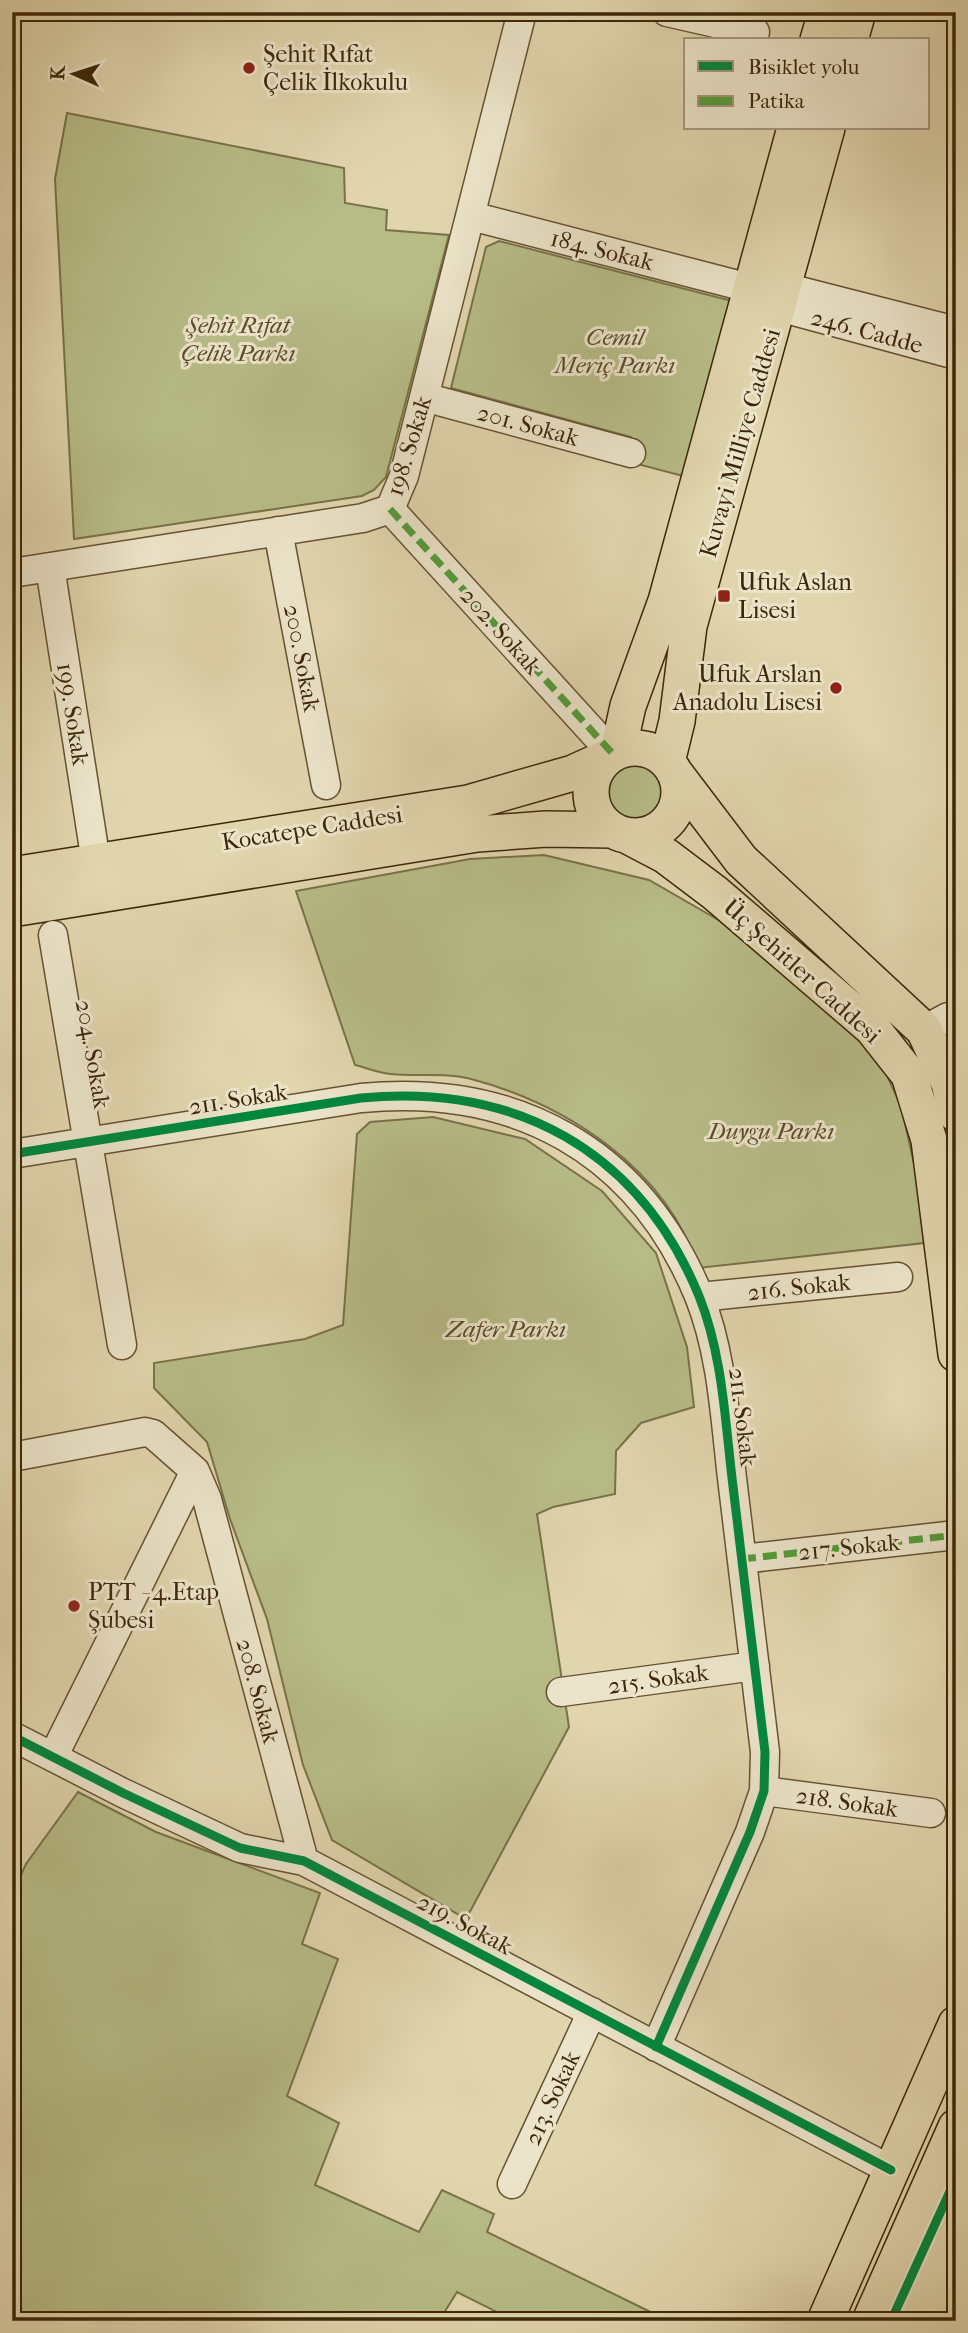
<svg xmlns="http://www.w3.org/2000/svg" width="968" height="2333" font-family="'IM FELL French Canon',serif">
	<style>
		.green { fill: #b7bc87; stroke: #7a7248; stroke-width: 2 }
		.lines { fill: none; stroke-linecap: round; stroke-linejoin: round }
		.minor-casing { stroke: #665231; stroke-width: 31 }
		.major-casing { stroke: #3d2708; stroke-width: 38 }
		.minor { stroke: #ece4ca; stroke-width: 28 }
		.major { stroke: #e1d5ad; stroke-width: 35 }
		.quiet { stroke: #539c3a; stroke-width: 7; stroke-dasharray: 14 7; stroke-linecap: butt }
		.cycleway-casing { stroke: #ece4ca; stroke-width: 13 }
		.cycleway { stroke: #00873e; stroke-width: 9 }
		.poi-dot { fill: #8f2418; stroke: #ece4ca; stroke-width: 2.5 }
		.labels { text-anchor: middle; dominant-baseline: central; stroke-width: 6; stroke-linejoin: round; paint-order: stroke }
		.poi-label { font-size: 24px; fill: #3d2708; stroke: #ece4ca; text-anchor: start }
		.street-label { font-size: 24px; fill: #3d2708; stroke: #ece4ca }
		.park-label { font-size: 24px; font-style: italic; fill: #5c4c28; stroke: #ece4ca }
	</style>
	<rect width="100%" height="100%" fill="#e1d5ad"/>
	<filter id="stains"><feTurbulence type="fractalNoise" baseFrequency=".00286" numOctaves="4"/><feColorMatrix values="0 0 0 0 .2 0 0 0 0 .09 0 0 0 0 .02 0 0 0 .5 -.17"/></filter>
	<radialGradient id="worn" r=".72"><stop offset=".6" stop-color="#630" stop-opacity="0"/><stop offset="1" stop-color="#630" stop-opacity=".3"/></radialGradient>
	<path class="green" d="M 67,113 L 344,168 L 345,203 L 387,210 L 386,230 L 449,235 L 386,477 L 374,490 L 362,496 L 74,539 L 55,179 Z
		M 499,241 L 728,300 L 733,303 L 687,477 L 641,465 L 631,437 L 451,388 L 486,247 Z
		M604 790a29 29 0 1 1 58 0a29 29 0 1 1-58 0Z
		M 544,855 L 649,880 L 722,922 L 878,1056 L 901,1106 L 917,1177 L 924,1243 L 698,1268 C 668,1170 566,1104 471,1079 C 446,1072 417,1077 391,1074 C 379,1073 367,1068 355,1065 L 296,891 L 470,859 Z
		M 433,1117 L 525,1139 L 602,1191 L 656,1253 L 687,1347 L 694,1407 L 641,1423 L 616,1451 L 615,1494 L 553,1507 L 537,1514 L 569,1727 L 466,1919 L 332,1840 L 303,1765 L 267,1619 L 230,1519 L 207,1442 L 154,1388 L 154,1363 L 305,1339 L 343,1325 L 357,1134 L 370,1122 Z
		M 78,1792 L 156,1832 L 320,1893 L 302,1944 L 338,1959 L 287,2096 L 339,2123 L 315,2185 L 419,2232 L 442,2190 L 494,2214 L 487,2232 L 669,2321 L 515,2321 L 457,2292 L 439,2321 L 12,2321 L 12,1894 L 26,1864 Z"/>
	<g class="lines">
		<defs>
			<path id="minor" d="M 667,12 L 755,32
				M 471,216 L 734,284
				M 784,287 L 956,331
				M 779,307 L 956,355
				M 424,397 L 631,453
				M 390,509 L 613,754
				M 278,531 L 326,785
				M 50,567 L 96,862
				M 12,573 L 363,518 L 390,509 L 404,476 L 522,12
				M 53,935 L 122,1345
				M 924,1030 L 948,1017 L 956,1019
				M 12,1154 L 361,1098 C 515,1083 639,1150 699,1296 C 722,1353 725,1418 732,1478 C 743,1569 754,1661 765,1752 L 764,1791 L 750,1832 L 656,2047
				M 700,1297 L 898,1277
				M 12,1457 L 145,1432 L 153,1434 L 195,1471 L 207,1499 L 304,1861
				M 742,1559 L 956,1535
				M 561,1692 L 755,1666
				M 12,1736 L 123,1793 L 240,1848 L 304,1861 L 891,2170
				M 53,1757 L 195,1471
				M 764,1791 L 931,1813
				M 512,2184 L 592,2012"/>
			<path id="major" d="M 818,40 L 826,12
				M 850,40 L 858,12
				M591 792a44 44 0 1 1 88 0a44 44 0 1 1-88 0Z
				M 618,751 L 628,706 L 666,601 L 795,128
				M 667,762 L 677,721 L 689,626 L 827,128
				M 675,773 L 741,860 L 924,1030 L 949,1083 L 956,1114
				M 626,835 L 666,856 L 715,893 L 872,1028 L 909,1075 L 929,1140 L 956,1354
				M 12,875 L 468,803 L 573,773 L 606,758
				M 12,909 L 477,834 L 546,829 L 613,830
				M 825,2321 L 956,2024
				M 870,2321 L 956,2127"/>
		</defs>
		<use href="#minor" class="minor-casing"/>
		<use href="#major" class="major-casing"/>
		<use href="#minor" class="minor"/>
		<use href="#major" class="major"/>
		<path class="quiet" d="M 390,509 L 613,754
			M 742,1559 L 956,1535"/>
		<defs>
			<path id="cycleway" d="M 12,1154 L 361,1098 C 515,1083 639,1150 699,1296 C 722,1353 725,1418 732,1478 C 743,1569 754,1661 765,1752 L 764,1791 L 750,1832 L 656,2047
				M 12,1736 L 123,1793 L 240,1848 L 304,1861 L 891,2170
				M 891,2321 L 956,2178"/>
		</defs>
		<use href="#cycleway" class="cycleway-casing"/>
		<use href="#cycleway" class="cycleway"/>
	</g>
	<g class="poi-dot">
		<circle cx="249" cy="68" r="7"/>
		<rect x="717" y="589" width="14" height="14" rx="3.5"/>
		<circle cx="836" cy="688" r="7"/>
		<circle cx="74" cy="1606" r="7"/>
	</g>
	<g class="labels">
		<g class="poi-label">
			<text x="263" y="54">Şehit Rıfat<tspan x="263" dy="28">Çelik İlkokulu</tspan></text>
			<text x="738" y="582">Ufuk Aslan<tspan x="738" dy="28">Lisesi</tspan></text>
			<text x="822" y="674" text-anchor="end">Ufuk Arslan<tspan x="822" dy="28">Anadolu Lisesi</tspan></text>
			<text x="88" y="1592">PTT - 4.Etap<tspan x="88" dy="28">Şubesi</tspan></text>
		</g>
		<g class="street-label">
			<text transform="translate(602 250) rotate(14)">184. Sokak</text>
			<text transform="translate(867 331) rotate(15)">246. Cadde</text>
			<text transform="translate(528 425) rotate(15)">201. Sokak</text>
			<text transform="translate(740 443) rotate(-74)">Kuvayi Milliye Caddesi</text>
			<text transform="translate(409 446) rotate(-73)">198. Sokak</text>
			<text transform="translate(501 631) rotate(48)">202. Sokak</text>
			<text transform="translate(302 658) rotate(79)">200. Sokak</text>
			<text transform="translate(73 714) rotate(81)">199. Sokak</text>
			<text transform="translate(312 828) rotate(-9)">Kocatepe Caddesi</text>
			<text transform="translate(802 971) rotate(42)">Üç Şehitler Caddesi</text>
			<text transform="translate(93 1054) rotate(80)">204. Sokak</text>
			<text transform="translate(238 1099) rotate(-9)">211. Sokak</text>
			<text transform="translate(799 1287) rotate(-6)">216. Sokak</text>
			<text transform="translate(743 1417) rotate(83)">211. Sokak</text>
			<text transform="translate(849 1547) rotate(-6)">217. Sokak</text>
			<text transform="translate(658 1679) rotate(-8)">215. Sokak</text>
			<text transform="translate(258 1691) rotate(75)">208. Sokak</text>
			<text transform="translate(847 1802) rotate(8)">218. Sokak</text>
			<text transform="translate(465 1924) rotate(28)">219. Sokak</text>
			<text transform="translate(552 2098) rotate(-65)">213. Sokak</text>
		</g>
		<g class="park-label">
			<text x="238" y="325">Şehit Rıfat<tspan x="238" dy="28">Çelik Parkı</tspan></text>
			<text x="615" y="337">Cemil<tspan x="615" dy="28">Meriç Parkı</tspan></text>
			<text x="771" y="1131">Duygu Parkı</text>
			<text x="506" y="1329">Zafer Parkı</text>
		</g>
	</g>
	<rect width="968" height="2333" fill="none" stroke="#e1d5ad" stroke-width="42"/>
	<rect x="14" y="14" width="940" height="2305" fill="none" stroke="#3d2708" stroke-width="3.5"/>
	<rect x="21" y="21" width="926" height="2291" fill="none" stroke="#3d2708" stroke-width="2"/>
	<rect x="684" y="38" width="245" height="91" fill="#ece4ca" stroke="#a6987c" stroke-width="2"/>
	<rect x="698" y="61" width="35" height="10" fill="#00873e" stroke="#a6987c" stroke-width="2"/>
	<text x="748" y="74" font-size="21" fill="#3d2708">Bisiklet yolu</text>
	<rect x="698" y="96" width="35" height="10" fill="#539c3a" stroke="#a6987c" stroke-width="2"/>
	<text x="748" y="108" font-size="21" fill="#3d2708">Patika</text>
	<g transform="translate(74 74) rotate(273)" stroke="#ece4ca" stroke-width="5" paint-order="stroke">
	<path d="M0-5L12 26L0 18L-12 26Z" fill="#3d2708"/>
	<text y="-10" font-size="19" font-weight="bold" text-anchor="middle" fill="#3d2708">K</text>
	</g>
	<rect width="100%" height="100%" filter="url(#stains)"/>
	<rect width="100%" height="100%" fill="url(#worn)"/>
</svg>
